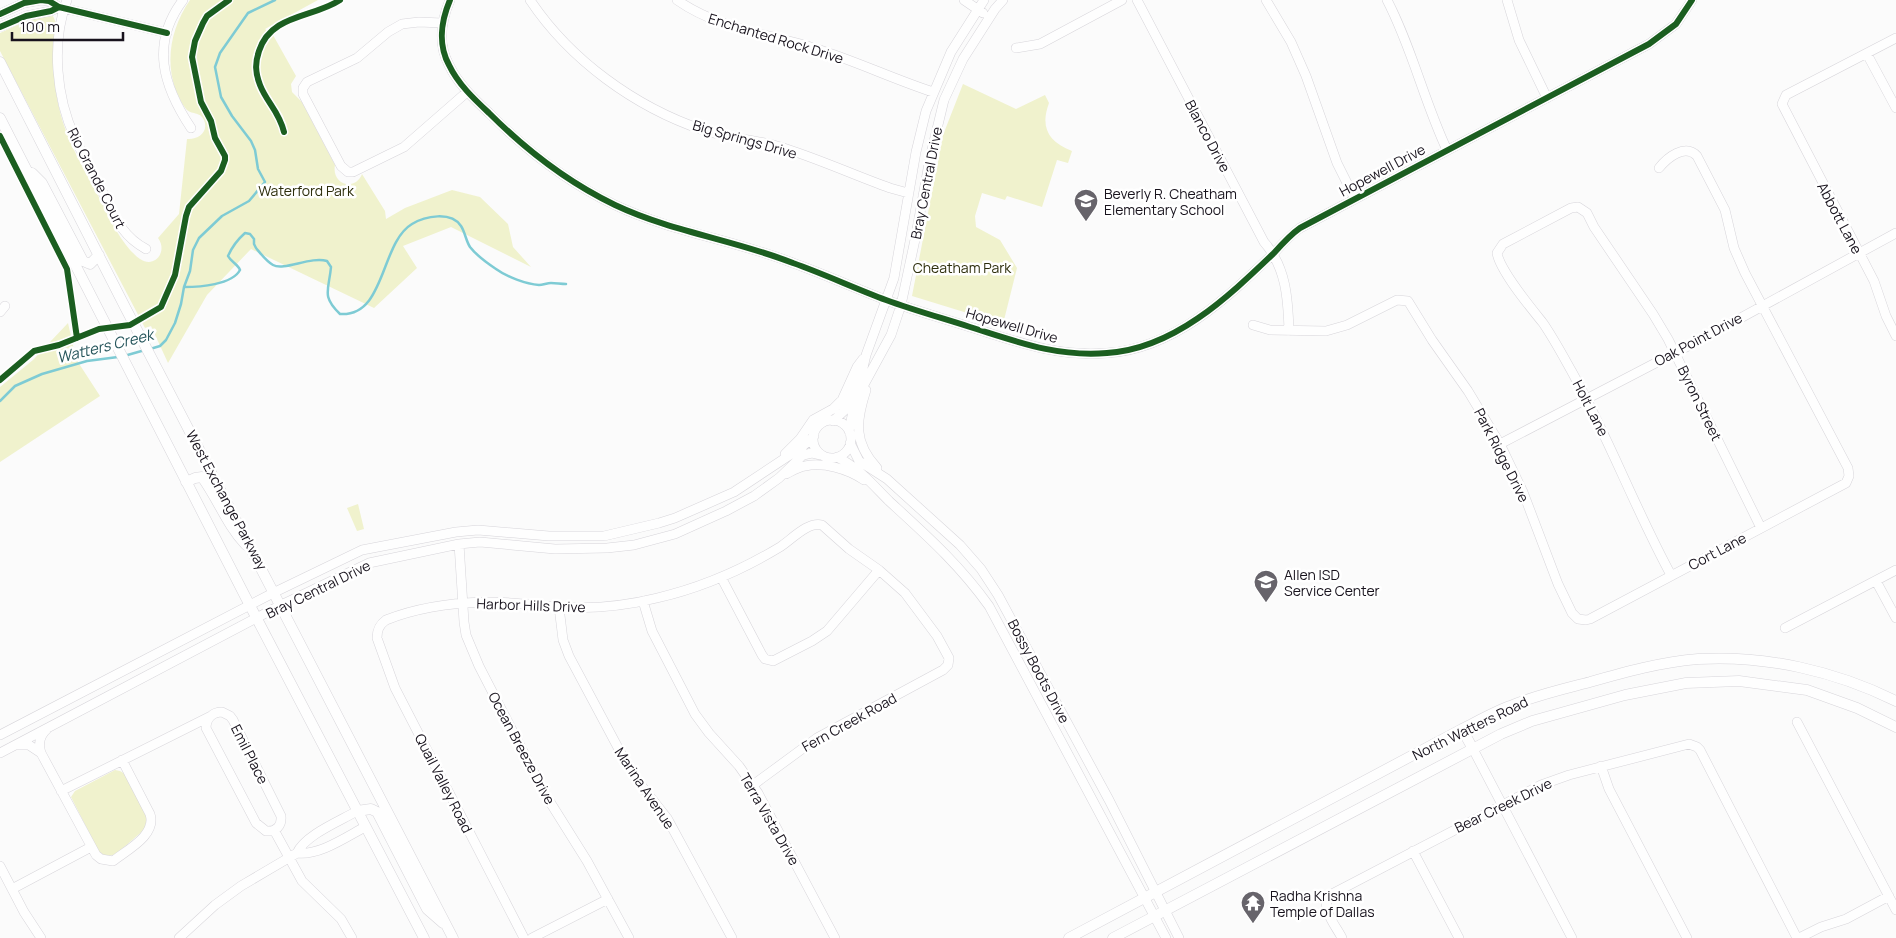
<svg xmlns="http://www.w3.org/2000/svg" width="1896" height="938" font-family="Manrope,sans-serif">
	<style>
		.green { fill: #f0f2cd }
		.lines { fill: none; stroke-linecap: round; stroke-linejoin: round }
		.stream { stroke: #7ecbd4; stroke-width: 2.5 }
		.minor-casing { stroke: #d7d5da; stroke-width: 10 }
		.major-casing { stroke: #d7d5da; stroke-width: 11 }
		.minor { stroke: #fefefe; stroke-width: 9 }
		.major { stroke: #fefefe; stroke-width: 10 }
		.cycleway-casing { stroke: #fff; stroke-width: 9 }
		.cycleway { stroke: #1b5e20; stroke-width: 6 }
		.labels { text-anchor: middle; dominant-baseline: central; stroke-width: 5; stroke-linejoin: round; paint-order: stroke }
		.street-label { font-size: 14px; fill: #18131d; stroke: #fff }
		.park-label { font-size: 14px; fill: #2d2e0c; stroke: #fff }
		.poi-label { font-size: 14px; fill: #18131d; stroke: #fff; text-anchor: start }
		.water-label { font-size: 15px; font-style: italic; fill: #27565c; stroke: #fff }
	</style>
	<rect width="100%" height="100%" fill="#fbfbfb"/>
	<path class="green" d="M 190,0 L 318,0 L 265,29 L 273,35 L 296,76 L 291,84 L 292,92 L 302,102 L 335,165 C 331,184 355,192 362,174 L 385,211 L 386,219 L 405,208 L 452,190 L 480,197 L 508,224 L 513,247 L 531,267 L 451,227 L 403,246 L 417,268 L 374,308 L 251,249 L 207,295 L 168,363 L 151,326 L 145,328 L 0,51 L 0,33 L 31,19 L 53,16 L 56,23 C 52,59 53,96 66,131 C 74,154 91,181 102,203 C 111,221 123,247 140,259 C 155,269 168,251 158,238 L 179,214 L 187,139 C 198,140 209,132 204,120 C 200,111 191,115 186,109 C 181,103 178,95 175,88 C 165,58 172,26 190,0 Z
		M 963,84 L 1016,109 L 1045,95 L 1049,103 C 1040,127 1048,142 1072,151 L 1068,163 L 1057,160 L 1042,207 L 1007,196 L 1005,200 L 982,193 L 975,216 L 976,227 L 1000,240 L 1017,268 L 1003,324 L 912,296 L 943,135 Z
		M 68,323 L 76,359 L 100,396 L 0,462 L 0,387 L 33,360 Z
		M 358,504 L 364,529 L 357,531 L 347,508 Z
		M 115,770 L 120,771 L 125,774 L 147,817 L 145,829 L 116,854 L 106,857 L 100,854 L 71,797 L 75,791 Z"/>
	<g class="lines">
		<path class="stream" d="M 184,287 C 199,287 232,285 240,270 C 238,264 231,262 228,256 C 232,247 237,240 245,233 L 250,234 L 254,239 L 254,244 L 256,248 C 261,254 266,261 273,265 C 284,271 311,256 327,261 L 331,267 C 329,290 321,296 340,314 C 386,317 380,243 412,224 C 425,216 451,211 461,226 C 465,232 466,241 470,247 C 477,256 487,263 496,269 C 507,277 526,284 539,285 C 543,285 547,283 551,283 C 556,283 561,284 566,284
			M 150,349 L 160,346 L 166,340 L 175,323 L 181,304 L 184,287 L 190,271 L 193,250 L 199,238 L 222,216 L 249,201 L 265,182 L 258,169 L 255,150 L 251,141 L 232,116 L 221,97 L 215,67 L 220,53 L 248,13 L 275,0
			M 124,356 L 145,350
			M 0,401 L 15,386 L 42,374 L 87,361 L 118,357"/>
		<defs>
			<path id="minor" d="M 67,0 C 51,43 56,97 75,138 C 83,156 92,172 101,189 C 114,214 120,235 146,249
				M 183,0 C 150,44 163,86 191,128
				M 450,0 C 441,21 438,45 449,65 C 458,84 474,99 489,113 C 526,150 567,182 615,205 C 672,232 735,240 793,263 C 824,274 854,288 886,300 C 913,310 942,318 970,327 C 1018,342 1056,357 1107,353 C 1174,349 1228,297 1274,253 C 1282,244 1290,235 1300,228 L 1649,44 L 1676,24 L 1692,0
				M 530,0 C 570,60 635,107 703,130 C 727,138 753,139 777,146 C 815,157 853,175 890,188 L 908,193
				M 677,0 C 721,31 774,34 823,51 C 860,63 896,80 933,92
				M 964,0 L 983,13
				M 1137,0 L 1264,242 C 1286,267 1288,298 1289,331
				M 1266,0 L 1291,42 L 1306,76 L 1337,163 L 1355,199
				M 1387,0 C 1412,48 1424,101 1447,150
				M 1507,0 L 1519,40 L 1547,98
				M 0,14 L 24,3 L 41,0 L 49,1 L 59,7 L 167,33
				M 442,23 L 419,22 L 402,24 L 388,32 L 357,58 L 307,82 L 303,88 L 303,94 L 341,166 L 348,172 L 353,172 L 404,147 L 467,92
				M 0,27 L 26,16 L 51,11 L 59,7
				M 1896,38 L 1786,95 L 1782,104 L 1874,281 L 1886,316 L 1896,336
				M 1016,48 L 1040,44 L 1122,0
				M 1867,54 L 1896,108
				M 0,312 L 5,306
				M 1253,325 L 1270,330 L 1326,331 L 1347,325 L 1397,300 L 1408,301 L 1432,340 L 1468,391 L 1500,444 L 1523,492 L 1558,584 L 1572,613 L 1578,619 L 1586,620 L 1590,619 L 1846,483 L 1849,476 L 1848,468 L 1745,273 L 1734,248 L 1725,210 L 1697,156 C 1685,143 1667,158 1659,168
				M 866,390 C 856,421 853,442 877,468
				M813 439a19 19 0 1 1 38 0a19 19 0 1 1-38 0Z
				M 833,421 L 844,411 L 862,372 L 866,355 L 894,278 L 916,152 L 926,111 L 951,52 L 984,0
				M 849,431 L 855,401 L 891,335 L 901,305 L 916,235 L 930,158 L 944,100 L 963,59 L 995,9 L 1003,0
				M 850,443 L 859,461 L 887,479 L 960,545 L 981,569 L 998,595 L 1109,800 L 1179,938
				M 1500,444 L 1715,332 L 1896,233
				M 785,454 L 800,439 L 813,420 L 833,409 L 842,400 L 857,367 L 863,359
				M 837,457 C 859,468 872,484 889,501 C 926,535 959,564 989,606 L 1166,938
				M 786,474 C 792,471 798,467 805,466 C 824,462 848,469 864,480
				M 459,544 L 464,622 L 466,635 L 479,666 L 545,794 L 587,861 L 629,938
				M 1671,575 C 1635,509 1609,438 1572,372 C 1563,356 1554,339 1543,323 C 1531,308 1500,271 1497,253 L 1503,244 L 1571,208 L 1578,207 L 1587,213 L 1594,227 L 1653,314 L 1668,339 L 1761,528
				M 721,577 L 762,655 L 765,659 L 773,661 L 812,641 L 827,631 L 879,570
				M 1876,581 L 1896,618
				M 643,601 L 652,631 L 695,714 L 709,733 L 739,766 L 758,793 L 835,938
				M 559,607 L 563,640 L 569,656 L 600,714 L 623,757 L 637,780 L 667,818 L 732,938
				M 1785,628 L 1896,570
				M 222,712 L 230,716 L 233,720 L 281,816 C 282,826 276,832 266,831 L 256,823 L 206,728 C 206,718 213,712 222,712 Z
				M 1797,722 L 1896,910
				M 47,729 C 40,735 38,744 41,753 L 96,855 L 101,859 L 113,861 C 127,850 157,835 150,814 L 122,760
				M 0,735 L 275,592 L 362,550 L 456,532 L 478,530 L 549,536 L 604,536 L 659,523 L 675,518 L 734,492 L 802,447 L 814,436
				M 17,745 L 29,745 L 41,753
				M 1473,749 L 1572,938
				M 0,753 L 281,605 L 369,563 L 459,544 L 480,542 L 555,549 L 607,548 L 634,545 L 675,534 L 726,511 L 754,496 L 779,478 L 803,455 L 812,453 L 821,455
				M 1601,766 L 1609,789 L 1687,938
				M 61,791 L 211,716
				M 274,830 L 302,881 L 341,919 L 352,938
				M 1413,851 L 1459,938
				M 297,853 C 319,856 346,837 365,827
				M 0,866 L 24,912 L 41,938
				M 12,889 L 91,847
				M 179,938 L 215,905 L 241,886 L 297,853 C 305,835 340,821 357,811
				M 524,938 L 395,688 L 377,638 C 377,630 379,625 386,620 C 416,608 451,603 483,602 C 508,601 534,606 559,607 C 591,609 625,606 657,598 C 700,588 742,570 780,547 C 791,540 808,521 822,525 L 849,549 L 879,570 L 905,593 L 937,636 L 949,658 L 948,665 L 943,670 L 817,738 L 753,785
				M 532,938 L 608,899
				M 1342,938 C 1336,926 1319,907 1330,895 L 1541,785 L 1569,775 L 1689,744 L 1697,747 L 1700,750 L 1797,938
				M 1799,938 L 1821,927 L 1846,919 L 1889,896"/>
			<path id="major" d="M 0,62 L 125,307 L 453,938
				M 0,118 L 245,596 L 424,938
				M 32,173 L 42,183 L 83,261 L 90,264 L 99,255
				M 186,482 L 195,478 L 202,477 C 218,499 227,525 246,545
				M 1462,729 L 1473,749
				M 357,811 L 371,809 L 377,812 L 427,909 L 443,923
				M 1069,938 L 1462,729 C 1478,721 1494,712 1510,706 C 1536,695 1563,689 1590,682 C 1625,672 1661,662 1698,659 C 1766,655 1835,671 1896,701
				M 1113,938 L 1501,734 L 1532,721 L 1625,695 L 1686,683 L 1739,681 L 1807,690 L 1857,708 L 1896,727"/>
		</defs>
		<use href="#minor" class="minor-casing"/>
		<use href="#major" class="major-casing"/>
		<use href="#minor" class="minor"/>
		<use href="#major" class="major"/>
		<defs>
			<path id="cycleway" d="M 450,0 C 441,21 438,45 449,65 C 458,84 474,99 489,113 C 526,150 567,182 615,205 C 672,232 735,240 793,263 C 824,274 854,288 886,300 C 913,310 942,318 970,327 C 1018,342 1056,357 1107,353 C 1174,349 1228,297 1274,253 C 1282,244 1290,235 1300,228 L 1649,44 L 1676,24 L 1692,0
				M 0,14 L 24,3 L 41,0 L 49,1 L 59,7 L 167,33
				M 0,27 L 26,16 L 51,11 L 59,7
				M 284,132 C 279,111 267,103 260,85 C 255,72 255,63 259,51 C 271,14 313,18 340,0
				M 0,136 L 67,269 L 77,338
				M 0,380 L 34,351 L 59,345 L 99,329 L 130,325 L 161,307 L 175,275 L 186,216 L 189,207 L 221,171 L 225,160 L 225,156 L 215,138 L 211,121 L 201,102 L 192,57 L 195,41 L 203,23 L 207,16 L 229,0"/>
		</defs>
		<use href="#cycleway" class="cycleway-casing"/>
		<use href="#cycleway" class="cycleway"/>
	</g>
	<defs>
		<symbol id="school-pin" viewBox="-11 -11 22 30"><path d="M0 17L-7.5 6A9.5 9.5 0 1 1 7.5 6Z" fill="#67646b" stroke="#fff"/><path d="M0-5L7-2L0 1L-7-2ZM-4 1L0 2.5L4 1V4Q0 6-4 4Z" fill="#fff"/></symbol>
		<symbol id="temple-pin" viewBox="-11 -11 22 30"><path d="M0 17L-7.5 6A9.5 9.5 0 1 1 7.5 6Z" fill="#67646b" stroke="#fff"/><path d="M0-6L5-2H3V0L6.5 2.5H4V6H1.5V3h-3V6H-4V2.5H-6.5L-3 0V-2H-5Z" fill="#fff"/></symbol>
	</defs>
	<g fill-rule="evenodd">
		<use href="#school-pin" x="1072" y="187" width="28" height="38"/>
		<use href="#school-pin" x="1252" y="568" width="28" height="38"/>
		<use href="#temple-pin" x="1239" y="889" width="28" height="38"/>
	</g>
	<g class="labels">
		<g class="street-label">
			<text transform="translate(776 38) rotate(17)">Enchanted Rock Drive</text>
			<text transform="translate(1208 136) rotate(62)">Blanco Drive</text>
			<text transform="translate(745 139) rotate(16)">Big Springs Drive</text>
			<text transform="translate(1382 170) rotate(-28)">Hopewell Drive</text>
			<text transform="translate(97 178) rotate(63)">Rio Grande Court</text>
			<text transform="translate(926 183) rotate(-79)">Bray Central Drive</text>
			<text transform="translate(1840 218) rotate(62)">Abbott Lane</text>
			<text transform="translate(1012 325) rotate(16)">Hopewell Drive</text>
			<text transform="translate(1698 339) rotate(-28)">Oak Point Drive</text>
			<text transform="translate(1700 403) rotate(64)">Byron Street</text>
			<text transform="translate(1591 408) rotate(63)">Holt Lane</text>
			<text transform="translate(1502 455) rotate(63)">Park Ridge Drive</text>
			<text transform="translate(227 500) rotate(62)">West Exchange Parkway</text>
			<text transform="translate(1717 551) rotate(-28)">Cort Lane</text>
			<text transform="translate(318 589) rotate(-26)">Bray Central Drive</text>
			<text transform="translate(531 605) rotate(2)">Harbor Hills Drive</text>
			<text transform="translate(1039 671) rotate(62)">Bossy Boots Drive</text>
			<text transform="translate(849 722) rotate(-29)">Fern Creek Road</text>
			<text transform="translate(1470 728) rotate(-26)">North Watters Road</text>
			<text transform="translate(522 748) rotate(62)">Ocean Breeze Drive</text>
			<text transform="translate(250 754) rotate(63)">Emil Place</text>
			<text transform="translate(444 783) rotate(63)">Quail Valley Road</text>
			<text transform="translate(645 788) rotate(56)">Marina Avenue</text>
			<text transform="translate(1503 805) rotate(-26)">Bear Creek Drive</text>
			<text transform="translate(770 819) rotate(60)">Terra Vista Drive</text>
		</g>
		<g class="park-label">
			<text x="306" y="190">Waterford Park</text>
			<text x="962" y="267">Cheatham Park</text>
		</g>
		<g class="poi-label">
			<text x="1104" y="193">Beverly R. Cheatham<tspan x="1104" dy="16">Elementary School</tspan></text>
			<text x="1284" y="574">Allen ISD<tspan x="1284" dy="16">Service Center</tspan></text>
			<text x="1270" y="895">Radha Krishna<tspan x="1270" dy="16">Temple of Dallas</tspan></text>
		</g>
		<g class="water-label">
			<text transform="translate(105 346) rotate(-14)">Watters Creek</text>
		</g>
	</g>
	<path d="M12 32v8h111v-8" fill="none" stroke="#18131d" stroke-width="2.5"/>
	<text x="20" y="32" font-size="15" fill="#18131d" stroke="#ffffff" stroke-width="4" paint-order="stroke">100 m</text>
</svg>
